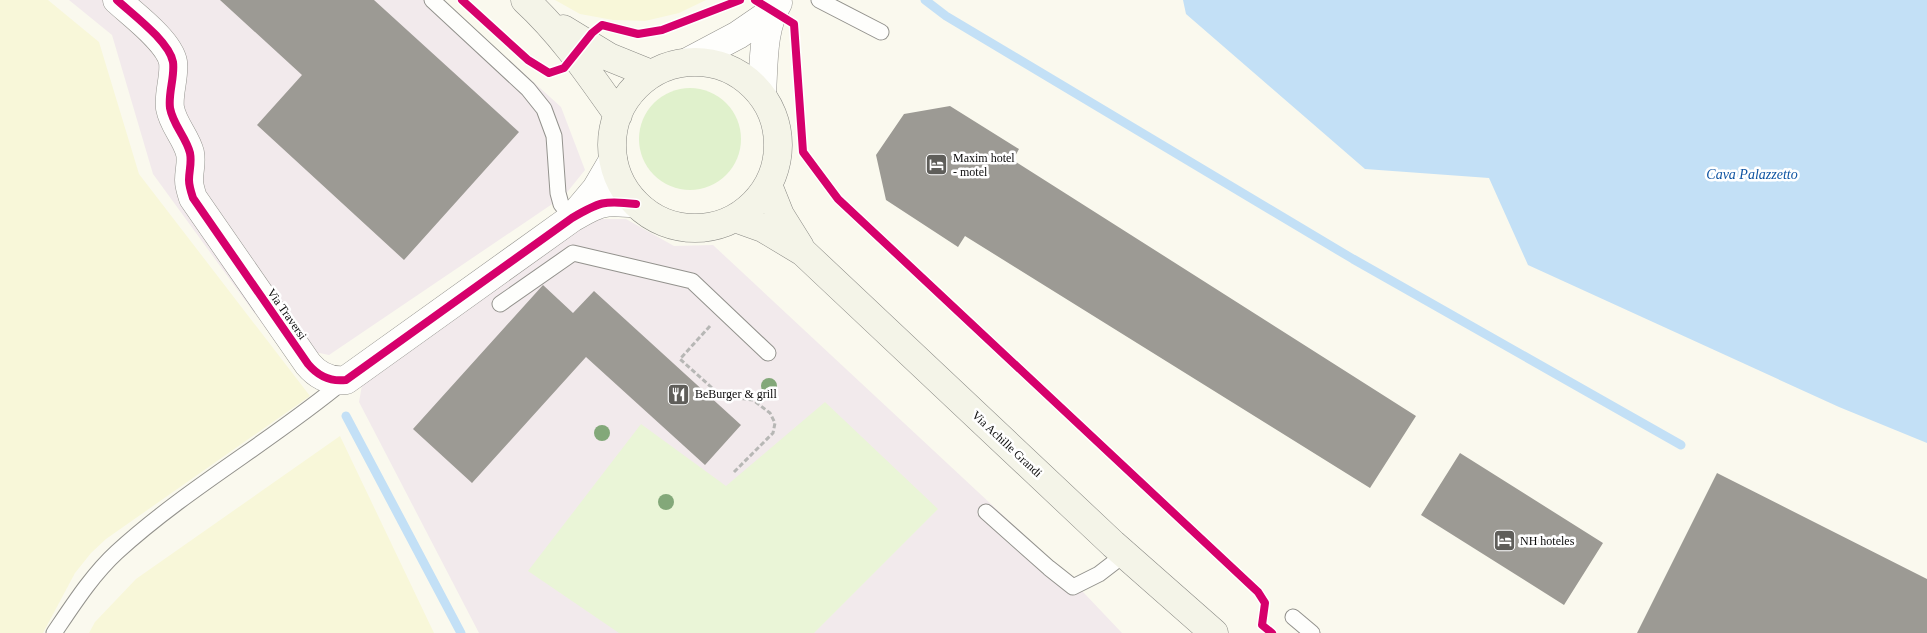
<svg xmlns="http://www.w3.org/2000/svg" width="1927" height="633" font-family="Georgia,serif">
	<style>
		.industrial { fill: #f2eaec }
		.farmland { fill: #f8f7d9 }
		.green { fill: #e0f1cc }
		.pitch { fill: #eaf5d7 }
		.water { fill: #c3e0f6 }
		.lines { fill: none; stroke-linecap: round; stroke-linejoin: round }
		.stream { stroke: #c3e0f6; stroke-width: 9 }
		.building { fill: #9c9a94 }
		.service-casing { stroke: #93928d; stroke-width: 17 }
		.minor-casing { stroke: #93928d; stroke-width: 29 }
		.secondary-casing { stroke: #898984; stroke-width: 29 }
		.path { stroke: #b7b7b5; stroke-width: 3; stroke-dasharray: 5 2.5; stroke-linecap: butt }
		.service { stroke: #fefefc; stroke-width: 15 }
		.minor { stroke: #fefefc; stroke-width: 28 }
		.secondary { stroke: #f4f4e8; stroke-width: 28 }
		.cycleway-casing { stroke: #fff; stroke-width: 11 }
		.cycleway { stroke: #d6006c; stroke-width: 8 }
		.tree { fill: #83a879 }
		.labels { text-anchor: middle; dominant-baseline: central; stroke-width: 5; stroke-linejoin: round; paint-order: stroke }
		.poi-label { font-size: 12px; fill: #0b0b0b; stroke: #fff; text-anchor: start }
		.street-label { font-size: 12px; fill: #0b0b0b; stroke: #fff }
		.water-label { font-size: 14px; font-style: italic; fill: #0f54a2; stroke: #fff }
	</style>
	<rect width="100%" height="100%" fill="#faf9ee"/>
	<path class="industrial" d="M 69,0 L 443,0 L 561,107 L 585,170 L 564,196 L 329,355 L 277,344 L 153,174 L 112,35 Z
		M 589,219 L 626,219 L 674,246 L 713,245 L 1065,573 L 1122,633 L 479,633 L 359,402 L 362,385 Z"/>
	<path class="farmland" d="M 0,0 L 48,0 L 99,42 L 139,174 L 310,396 L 106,539 L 91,553 L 75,573 L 43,633 L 0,633 Z
		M 555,0 L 706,0 L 679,13 L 645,21 L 613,20 L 580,14 Z
		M 340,436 L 434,633 L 89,633 L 95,622 L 136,579 Z"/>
	<path class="green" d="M639 139a51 51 0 1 1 102 0a51 51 0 1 1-102 0Z"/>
	<path class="pitch" d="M 825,402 L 938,509 L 814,633 L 619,633 L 528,571 L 641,424 L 726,486 Z"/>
	<path class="water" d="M 1183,0 L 1927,0 L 1927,443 L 1839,407 L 1528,265 L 1489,178 L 1365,169 L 1186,14 Z"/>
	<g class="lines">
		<path class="stream" d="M 925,0 L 946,16 L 1353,259 L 1681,445
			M 346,416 L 461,633"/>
	</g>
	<path class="building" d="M 220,0 L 374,0 L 519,132 L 404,260 L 257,125 L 302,75 Z
		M 950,106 L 1019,149 L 1013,160 L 1416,416 L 1370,488 L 965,236 L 958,247 L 886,200 L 876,155 L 904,114 Z
		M 543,285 L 573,313 L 594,291 L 741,425 L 705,465 L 586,357 L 472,483 L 413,429 Z
		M 1460,453 L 1603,543 L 1564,605 L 1421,515 Z
		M 1717,473 L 1927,579 L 1927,633 L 1637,633 Z"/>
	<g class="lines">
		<defs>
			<path id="service" d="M 432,0 L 528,89 L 544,109 L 554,136 L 558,193 L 561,204 L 572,218
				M 819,0 L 881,32
				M 500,304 L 573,253 L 692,281 L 768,353
				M 986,512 L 1049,568 L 1073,587 L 1099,574 L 1125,554
				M 1293,617 L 1312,633
				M 54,633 C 73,605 92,575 117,552 C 187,488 272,441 345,380"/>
			<path id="minor" d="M 117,0 C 132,14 169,41 173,62 C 175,77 168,93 170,108 C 173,125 186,137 190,153 C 192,163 189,170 189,180 C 189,186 191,192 193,198 L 308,364 C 318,376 330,382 346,380 L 572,218 C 599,202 604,200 636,204
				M 689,61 L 738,35 L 773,11
				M 762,94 C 764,65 762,28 778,3
				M 575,214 L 596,189 L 613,160"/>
			<path id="secondary" d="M 525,0 C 562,34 589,74 618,115
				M 563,29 L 609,57 L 651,74
				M612 145a83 83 0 1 1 166 0a83 83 0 1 1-166 0Z
				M 768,185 L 780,215 L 800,247
				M 735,218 L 763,228 L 803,252 L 1113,544 L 1214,633"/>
		</defs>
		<use href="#service" class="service-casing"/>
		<use href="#minor" class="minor-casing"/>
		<use href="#secondary" class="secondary-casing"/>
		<path class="path" d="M 710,326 L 680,359 L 721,396 L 753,400 L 770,413 L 775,423 L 773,433 L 734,472"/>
		<use href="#service" class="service"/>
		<use href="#minor" class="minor"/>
		<use href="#secondary" class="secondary"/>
		<defs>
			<path id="cycleway" d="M 117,0 C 132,14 169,41 173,62 C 175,77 168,93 170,108 C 173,125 186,137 190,153 C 192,163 189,170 189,180 C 189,186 191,192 193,198 L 308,364 C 318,376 330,382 346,380 L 572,218 C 599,202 604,200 636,204
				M 462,0 L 528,60 L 549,73 L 564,68 L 592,33 L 602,25 L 638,34 L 662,30 L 740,0
				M 755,0 L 794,24 L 803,152 L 838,199 L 1258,592 L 1265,603 L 1262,625 L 1272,633"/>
		</defs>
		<use href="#cycleway" class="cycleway-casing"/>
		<use href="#cycleway" class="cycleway"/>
	</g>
	<g class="tree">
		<circle cx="769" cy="386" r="8"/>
		<circle cx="602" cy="433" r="8"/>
		<circle cx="666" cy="502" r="8"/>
	</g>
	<defs>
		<symbol id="hotel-square" viewBox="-11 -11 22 22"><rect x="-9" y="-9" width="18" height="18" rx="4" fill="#5f5e5a" stroke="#fff"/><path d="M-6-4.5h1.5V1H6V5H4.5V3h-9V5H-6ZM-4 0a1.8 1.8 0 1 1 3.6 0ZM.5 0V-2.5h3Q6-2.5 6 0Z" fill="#fff"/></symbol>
		<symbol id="restaurant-square" viewBox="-11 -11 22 22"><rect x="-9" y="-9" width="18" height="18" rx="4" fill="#5f5e5a" stroke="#fff"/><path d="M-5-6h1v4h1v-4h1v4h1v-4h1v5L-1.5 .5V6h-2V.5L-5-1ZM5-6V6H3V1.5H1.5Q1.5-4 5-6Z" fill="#fff"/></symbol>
	</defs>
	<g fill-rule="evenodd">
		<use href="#hotel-square" x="924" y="152" width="25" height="25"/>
		<use href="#restaurant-square" x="666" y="382" width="25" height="25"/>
		<use href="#hotel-square" x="1492" y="528" width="25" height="25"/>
	</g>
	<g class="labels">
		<g class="poi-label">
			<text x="953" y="158">Maxim hotel<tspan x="953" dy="14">- motel</tspan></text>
			<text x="695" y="394">BeBurger &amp; grill</text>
			<text x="1520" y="541">NH hoteles</text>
		</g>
		<g class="street-label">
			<text transform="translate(287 314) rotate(55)">Via Traversi</text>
			<text transform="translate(1007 444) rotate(43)">Via Achille Grandi</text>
		</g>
		<g class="water-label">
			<text x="1752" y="174">Cava Palazzetto</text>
		</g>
	</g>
</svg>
